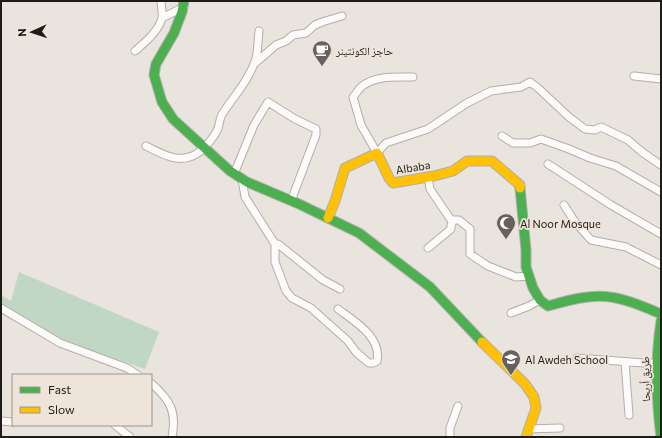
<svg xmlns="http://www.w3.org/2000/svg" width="662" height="438" font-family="Commissioner,'Noto Naskh Arabic',sans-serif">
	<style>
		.green { fill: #c0d7c4 }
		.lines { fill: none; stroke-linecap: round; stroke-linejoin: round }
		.street-casing { stroke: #b2aea9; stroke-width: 9 }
		.fast-casing { stroke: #b2aea9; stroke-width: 11 }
		.slow-casing { stroke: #b2aea9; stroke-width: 11 }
		.street { stroke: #fcfbfa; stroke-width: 7 }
		.fast { stroke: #4caf50; stroke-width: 9 }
		.slow { stroke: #ffc107; stroke-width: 9 }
		.labels { text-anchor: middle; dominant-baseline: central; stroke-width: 3.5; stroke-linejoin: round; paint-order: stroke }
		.poi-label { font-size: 11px; fill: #1f1b17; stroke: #efe4d9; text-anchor: start }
		.street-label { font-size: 11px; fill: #1f1b17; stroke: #efe4d9 }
	</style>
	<rect width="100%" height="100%" fill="#eae4de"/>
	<path class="green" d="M 19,272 L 159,332 L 145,369 L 35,331 L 1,311 L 1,295 L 11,301 Z"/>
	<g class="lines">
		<defs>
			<path id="street" d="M 162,18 L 184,7
				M 135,51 C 144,43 159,31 162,18 C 163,13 161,6 161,1
				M 254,64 L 276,45 L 286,41 L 293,35 L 306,33 L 315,25 L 322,22 L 342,16
				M 634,76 L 661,79
				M 413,77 C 396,77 375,75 361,87 C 358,90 356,94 353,97 L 361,125 L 377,153 L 386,143 L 428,129 L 467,103 L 491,91 L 521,87 L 530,82 L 538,88 L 569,117 L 585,129 L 595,130 L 601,127 L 628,140 L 642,152 L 661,165
				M 502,136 L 513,143 L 530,143 L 541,139 L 569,149 L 590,158 L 616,166 L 661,192
				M 146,146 C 165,156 183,166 202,150 C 208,144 213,138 217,131 C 220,125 219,118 223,113 C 234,96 250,79 256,58 C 258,51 258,39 259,31
				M 548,164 L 611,205 L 661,234
				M 234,174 L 254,125 L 268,102 L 295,119 L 316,129 L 316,135 L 291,201
				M 428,177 L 430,189 L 451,220 L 459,220 L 470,229 L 470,254 L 488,266 L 516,277 L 529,276
				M 242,179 L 245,197 L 275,244 L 275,262 L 286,291 L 292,298 L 311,308 L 348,341 L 356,352 L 364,359 L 369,363 L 373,363 L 377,361 C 382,337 354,321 338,309
				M 564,205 L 575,222 L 591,240 L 626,247 L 661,265
				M 275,244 L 278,244 L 323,280 L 340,289
				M 428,248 L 451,229 L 451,225 L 454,220
				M 1,308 L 60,343 L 127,368 L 138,375
				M 511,313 L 529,306 L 540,300
				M 577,358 L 644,363 L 656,363
				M 625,362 L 629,415
				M 151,383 C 170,400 177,411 172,437
				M 1,421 L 13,422
				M 115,425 L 130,437
				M 528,429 L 560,428
				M 450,437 L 450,428 L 458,406"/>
			<path id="fast" d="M 184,1 L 182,12 L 174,33 L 156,64 L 154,75 L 162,102 L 173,119 L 230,171 L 247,182 L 299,204 L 359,233 L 430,287 L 482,342
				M 520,188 L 526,250 L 526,267 L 533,288 L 540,300 L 548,306 C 600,291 612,293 661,314
				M 661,321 C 655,360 656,398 661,437"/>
			<path id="slow" d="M 328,218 L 335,201 L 345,168 L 377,153 L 389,178 L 393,183 L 434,176 L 453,171 L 467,161 L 492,161 L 520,185 L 520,188
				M 482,342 L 525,384 L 534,397 L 536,408 L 526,437"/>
		</defs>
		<use href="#street" class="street-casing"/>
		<use href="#fast" class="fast-casing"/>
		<use href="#slow" class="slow-casing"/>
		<use href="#street" class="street"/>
		<use href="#fast" class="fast"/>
		<use href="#slow" class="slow"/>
	</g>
	<defs>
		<symbol id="cafe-pin" viewBox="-11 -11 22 30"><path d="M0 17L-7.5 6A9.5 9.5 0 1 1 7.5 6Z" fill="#66615d" stroke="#efe4d9"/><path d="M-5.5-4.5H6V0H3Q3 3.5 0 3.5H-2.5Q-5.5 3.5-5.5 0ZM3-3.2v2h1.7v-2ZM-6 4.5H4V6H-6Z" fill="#fff"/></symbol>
		<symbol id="mosque-pin" viewBox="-11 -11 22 30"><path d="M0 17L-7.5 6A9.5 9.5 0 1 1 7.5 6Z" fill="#66615d" stroke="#efe4d9"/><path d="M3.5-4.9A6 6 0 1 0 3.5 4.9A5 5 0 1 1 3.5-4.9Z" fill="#fff"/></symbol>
		<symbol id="school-pin" viewBox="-11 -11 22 30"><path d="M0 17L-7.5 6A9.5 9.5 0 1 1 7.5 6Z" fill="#66615d" stroke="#efe4d9"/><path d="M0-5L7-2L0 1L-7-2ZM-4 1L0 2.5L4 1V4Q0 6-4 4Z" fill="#fff"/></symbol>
	</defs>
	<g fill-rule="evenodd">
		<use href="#cafe-pin" x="311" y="39" width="22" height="30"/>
		<use href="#mosque-pin" x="495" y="212" width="22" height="30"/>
		<use href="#school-pin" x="500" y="348" width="22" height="30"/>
	</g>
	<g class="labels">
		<g class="poi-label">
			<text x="336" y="50">حاجز الكونتينر</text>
			<text x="520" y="223">Al Noor Mosque</text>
			<text x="525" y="359">Al Awdeh School</text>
		</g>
		<g class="street-label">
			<text transform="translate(413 167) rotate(-9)">Albaba</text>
			<text transform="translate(645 379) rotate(-91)">طريق أريحا</text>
		</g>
	</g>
	<rect width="662" height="438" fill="none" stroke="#1f1b17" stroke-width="4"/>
	<rect x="12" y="374" width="140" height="52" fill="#efe4d9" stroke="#9c948b"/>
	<rect x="20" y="387" width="20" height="6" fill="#4caf50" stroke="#9c948b"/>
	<text x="48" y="394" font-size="12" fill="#1f1b17">Fast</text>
	<rect x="20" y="407" width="20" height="6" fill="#ffc107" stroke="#9c948b"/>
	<text x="48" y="414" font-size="12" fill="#1f1b17">Slow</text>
	<g transform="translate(32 32) rotate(267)" stroke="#efe4d9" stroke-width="3" paint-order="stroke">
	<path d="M0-3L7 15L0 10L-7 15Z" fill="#1f1b17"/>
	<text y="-6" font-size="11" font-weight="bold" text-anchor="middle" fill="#1f1b17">N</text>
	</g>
</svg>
